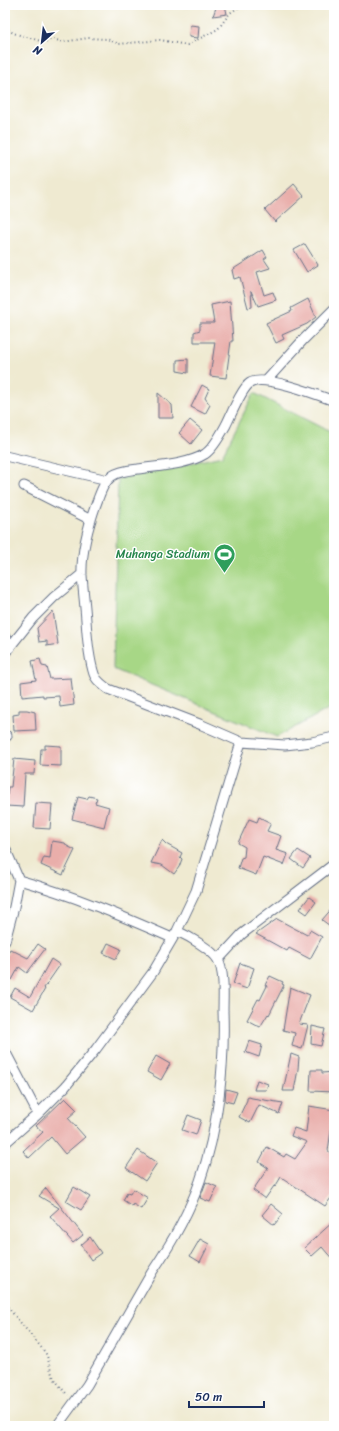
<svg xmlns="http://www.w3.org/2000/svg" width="339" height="1431" font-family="Sriracha,sans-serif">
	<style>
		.green { fill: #a7d786; stroke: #618372 }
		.building { fill: #e9aeaa }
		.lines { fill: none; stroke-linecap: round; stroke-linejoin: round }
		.street-casing { stroke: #657086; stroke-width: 11 }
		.path { stroke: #657086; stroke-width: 2; stroke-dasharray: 1 3; stroke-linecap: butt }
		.street { stroke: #fff; stroke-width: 9 }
		.labels { text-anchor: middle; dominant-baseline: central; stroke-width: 3; stroke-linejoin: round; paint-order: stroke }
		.leisure-label { font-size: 12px; fill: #27864d; stroke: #fff; text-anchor: end }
	</style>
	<rect width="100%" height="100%" fill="#fff"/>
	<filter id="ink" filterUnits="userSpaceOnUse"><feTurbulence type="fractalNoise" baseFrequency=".025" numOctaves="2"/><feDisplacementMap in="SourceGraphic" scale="8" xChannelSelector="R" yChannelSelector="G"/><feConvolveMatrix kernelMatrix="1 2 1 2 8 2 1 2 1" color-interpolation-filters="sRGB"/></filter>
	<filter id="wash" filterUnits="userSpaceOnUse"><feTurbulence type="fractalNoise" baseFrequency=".012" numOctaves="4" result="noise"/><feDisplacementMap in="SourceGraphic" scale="16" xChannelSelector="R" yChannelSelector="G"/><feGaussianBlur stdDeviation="0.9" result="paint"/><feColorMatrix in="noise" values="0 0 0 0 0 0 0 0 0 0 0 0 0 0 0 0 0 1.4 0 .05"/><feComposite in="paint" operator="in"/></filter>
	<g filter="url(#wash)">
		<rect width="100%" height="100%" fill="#efead1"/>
		<path class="green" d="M 254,393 L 334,434 L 334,706 L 277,737 L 113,669 L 118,479 L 222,456 Z"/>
		<g id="blocks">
			<path class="building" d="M 217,5 L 225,5 L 227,14 L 213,16 Z
				M 190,25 L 199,26 L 198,38 L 189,37 Z
				M 294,184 L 304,196 L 275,222 L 265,210 Z
				M 305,244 L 318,265 L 307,272 L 294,250 Z
				M 263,250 L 267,257 L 264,259 L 270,268 L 257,272 L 264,295 L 273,292 L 276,300 L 258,306 L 251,291 L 252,307 L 248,308 L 240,277 L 234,279 L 232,270 Z
				M 308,299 L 316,317 L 307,324 L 282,335 L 284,339 L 276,343 L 266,323 L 292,311 L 291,308 Z
				M 230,301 L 233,341 L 231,341 L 226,378 L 210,376 L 215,342 L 194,342 L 194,332 L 200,330 L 200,323 L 214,323 L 211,305 Z
				M 188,359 L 188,373 L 177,371 L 177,360 Z
				M 202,385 L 209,389 L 205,398 L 210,405 L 205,414 L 191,407 Z
				M 158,393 L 172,405 L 173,418 L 158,418 Z
				M 190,420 L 202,430 L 191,444 L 179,433 Z
				M 53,611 L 58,644 L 47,646 L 47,641 L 39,642 L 37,628 Z
				M 40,659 L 42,666 L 47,667 L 50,679 L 71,678 L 74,705 L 60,707 L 59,696 L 43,697 L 43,695 L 22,697 L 21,682 L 36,680 L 32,661 Z
				M 19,710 L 27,710 L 35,712 L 36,730 L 14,731 L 13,715 L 19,714 Z
				M 45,745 L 61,746 L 61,766 L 40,765 L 41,749 L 45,749 Z
				M 14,759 L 35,761 L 34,774 L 25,774 L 23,807 L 6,806 L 8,787 L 11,787 Z
				M 89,796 L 97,798 L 95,803 L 109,807 L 104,827 L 72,819 L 78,797 L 87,799 Z
				M 36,803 L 52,804 L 50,829 L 34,828 Z
				M 259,817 L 271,823 L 267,831 L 281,836 L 276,850 L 288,854 L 284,865 L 263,857 L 256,875 L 238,868 L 241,858 L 244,857 L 245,847 L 238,843 L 249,819 L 257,822 Z
				M 162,840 L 166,844 L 182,853 L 180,857 L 182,859 L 179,867 L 174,874 L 162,865 L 151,863 Z
				M 52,841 L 65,843 L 67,846 L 75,850 L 63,875 L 41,865 L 44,857 L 50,858 Z
				M 298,850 L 310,858 L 303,868 L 291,859 Z
				M 309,897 L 316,902 L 307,914 L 300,909 Z
				M 334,906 L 334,929 L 322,920 Z
				M 277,919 L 307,935 L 310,930 L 322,937 L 310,959 L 289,948 L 287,951 L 256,934 Z
				M 108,943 L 121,949 L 116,959 L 103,953 Z
				M 38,944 L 45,949 L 27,973 L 19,967 L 12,980 L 5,976 L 5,958 L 10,949 L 28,958 Z
				M 51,959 L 60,965 L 44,988 L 45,989 L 33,1010 L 10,997 L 15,988 L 30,997 Z
				M 240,963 L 254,968 L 247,989 L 233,984 Z
				M 270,976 L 283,982 L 282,984 L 284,985 L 269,1015 L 268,1014 L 260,1027 L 247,1020 L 258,999 L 260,1000 L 267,986 L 265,985 Z
				M 290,987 L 310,995 L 299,1024 L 308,1025 L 302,1049 L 292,1046 L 295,1033 L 283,1030 Z
				M 312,1026 L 325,1029 L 321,1046 L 311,1044 Z
				M 249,1041 L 262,1045 L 259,1057 L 245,1052 Z
				M 291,1054 L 299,1057 L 298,1069 L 294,1091 L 283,1091 Z
				M 156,1056 L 170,1064 L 161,1080 L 147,1072 Z
				M 311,1070 L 322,1070 L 322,1073 L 334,1072 L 334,1092 L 310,1091 Z
				M 257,1080 L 268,1084 L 266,1090 L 254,1090 Z
				M 226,1089 L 237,1092 L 233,1103 L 225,1101 Z
				M 249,1097 L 252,1098 L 283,1103 L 279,1114 L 259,1105 L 250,1123 L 239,1117 L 247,1100 L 247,1098 Z
				M 65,1098 L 77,1110 L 68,1118 L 85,1137 L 65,1154 L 51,1137 L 29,1158 L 23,1151 L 43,1132 L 36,1126 Z
				M 309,1106 L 334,1110 L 328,1151 L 334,1154 L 334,1194 L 325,1206 L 281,1177 L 275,1187 L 274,1186 L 265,1199 L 253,1190 L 268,1168 L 259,1162 L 267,1147 L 284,1157 L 286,1154 L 295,1159 L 307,1142 L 291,1136 L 294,1128 L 306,1132 Z
				M 188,1115 L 201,1120 L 196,1135 L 182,1130 Z
				M 138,1150 L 157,1163 L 145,1181 L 126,1168 Z
				M 206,1182 L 217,1187 L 210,1202 L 200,1198 Z
				M 74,1187 L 90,1197 L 81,1210 L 66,1201 Z
				M 46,1188 L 83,1235 L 73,1243 L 50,1216 L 59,1208 L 39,1196 Z
				M 133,1189 L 148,1198 L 141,1209 L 133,1204 L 132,1206 L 123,1200 L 127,1193 L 130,1194 Z
				M 271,1204 L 283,1214 L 274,1225 L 262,1215 Z
				M 334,1221 L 334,1261 L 322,1247 L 312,1256 L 304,1248 Z
				M 90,1237 L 101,1253 L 91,1260 L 81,1245 Z
				M 200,1239 L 209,1244 L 200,1262 L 190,1256 Z"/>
		</g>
	</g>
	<g filter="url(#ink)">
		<use href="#blocks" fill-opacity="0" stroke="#657086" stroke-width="1"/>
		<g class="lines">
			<defs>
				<path id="street" d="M 266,381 L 304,339 L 334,309
					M 5,456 L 108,480
					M 24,486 L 91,520
					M 5,637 L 10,648
					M 5,653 L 33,618 L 54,597 L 82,574
					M 5,737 L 7,736
					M 241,742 L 285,745 L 312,742 L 334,737
					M 5,848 L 19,880 L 14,907 L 5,941
					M 19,880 C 72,895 122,916 172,938
					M 218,960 L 242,934 L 334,864
					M 5,1051 L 38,1114
					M 5,1143 L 38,1114 L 65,1087 L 96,1049 L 153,972 L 177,931 L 196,891 L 241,742 L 202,725 L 108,689 C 103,685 96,681 94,674 C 89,659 87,636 86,620 C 85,605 83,590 82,575 C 81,549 89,523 98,499 C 101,491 104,482 112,476 C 119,471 130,470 138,469 C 158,466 187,465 205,454 C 214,448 221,434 226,425 C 231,415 242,388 250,383 C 264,374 318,395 334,401
					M 57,1426 L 87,1385 L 152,1272 C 171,1244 189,1213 200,1181 C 218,1130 225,1065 223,1011 C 223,997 225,973 218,960 C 213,950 188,936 177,931"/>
			</defs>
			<use href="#street" class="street-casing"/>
			<path class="path" d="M 5,27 L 13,33 L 44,42 L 53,39 L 63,42 L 88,38 L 107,39 L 119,44 L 160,40 L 187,45 L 218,29 L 230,13 L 242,5
				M 5,1304 L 45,1352 C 49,1359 49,1366 52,1374 C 56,1382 62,1389 68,1395"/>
			<use href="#street" class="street"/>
		</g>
	</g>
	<defs>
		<symbol id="stadium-pin" viewBox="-11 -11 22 30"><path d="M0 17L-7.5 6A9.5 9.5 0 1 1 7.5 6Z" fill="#2e9e5b" stroke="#fff"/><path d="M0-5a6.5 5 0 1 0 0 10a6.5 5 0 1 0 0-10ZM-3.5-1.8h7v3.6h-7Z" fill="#fff"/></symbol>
	</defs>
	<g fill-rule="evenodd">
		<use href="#stadium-pin" x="212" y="542" width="25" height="34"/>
	</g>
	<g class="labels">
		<g class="leisure-label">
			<text x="210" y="554">Muhanga Stadium</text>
		</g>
	</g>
	<rect width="339" height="1431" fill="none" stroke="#fff" stroke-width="20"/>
	<g transform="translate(42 42) rotate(208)" stroke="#ffffff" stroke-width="3" paint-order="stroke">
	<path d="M0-3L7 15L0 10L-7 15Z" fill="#1b2f5e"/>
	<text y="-6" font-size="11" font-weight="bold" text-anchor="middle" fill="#1b2f5e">N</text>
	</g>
	<path d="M189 1401v6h75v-6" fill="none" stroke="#1b2f5e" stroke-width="2"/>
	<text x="195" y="1401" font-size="12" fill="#1b2f5e" stroke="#ffffff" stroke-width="3" paint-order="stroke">50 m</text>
</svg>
